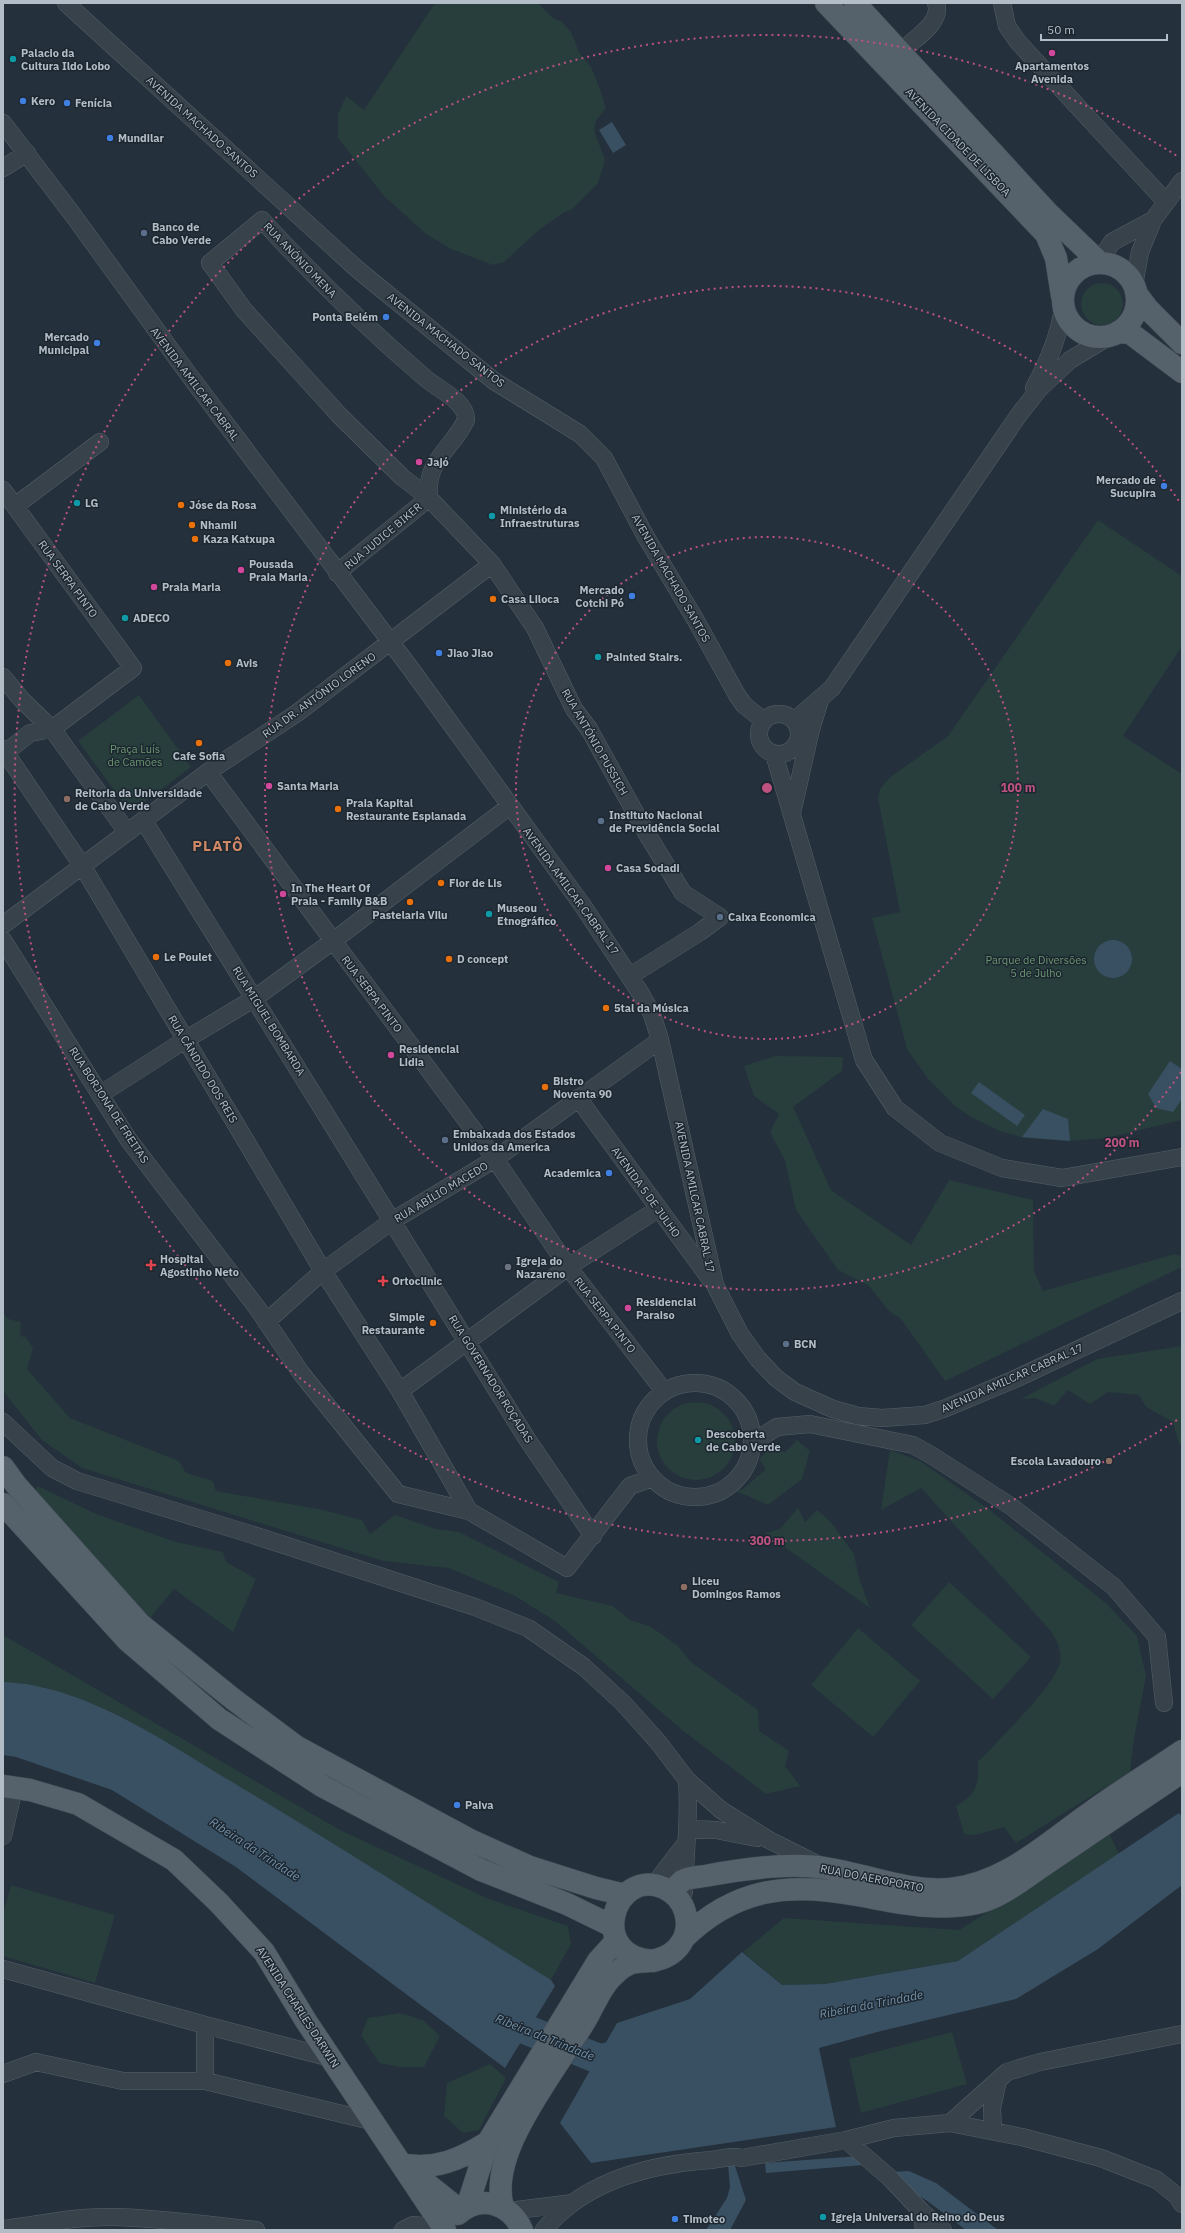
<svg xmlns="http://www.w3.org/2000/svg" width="1185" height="2233" font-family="'IBM Plex Sans',sans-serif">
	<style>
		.green { fill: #273e3d }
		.water { fill: #395063 }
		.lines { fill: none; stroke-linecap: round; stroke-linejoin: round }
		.river { stroke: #395063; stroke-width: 30 }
		.minor-casing { stroke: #556069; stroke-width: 18 }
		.major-casing { stroke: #404b54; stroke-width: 23 }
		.minor { stroke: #37424b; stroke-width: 17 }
		.major { stroke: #55616b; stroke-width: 22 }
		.ring { fill: none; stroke: #bd5281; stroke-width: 2; stroke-dasharray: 2 4 }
		.hotel-dot { fill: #d1479c; stroke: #1d2730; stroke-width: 1.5 }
		.culture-dot { fill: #0f9aa8; stroke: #1d2730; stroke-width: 1.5 }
		.shop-dot { fill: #3f7fe0; stroke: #1d2730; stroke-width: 1.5 }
		.service-dot { fill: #5c6f8a; stroke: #1d2730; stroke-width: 1.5 }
		.food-dot { fill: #e8710a; stroke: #1d2730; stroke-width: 1.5 }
		.education-dot { fill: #8d6e63; stroke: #1d2730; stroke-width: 1.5 }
		.health-dot { fill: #e0444e; stroke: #1d2730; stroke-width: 1.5 }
		.worship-dot { fill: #6b7280; stroke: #1d2730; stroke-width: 1.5 }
		.labels { text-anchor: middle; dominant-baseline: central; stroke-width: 3; stroke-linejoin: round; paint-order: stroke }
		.poi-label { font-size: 11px; font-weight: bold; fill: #b3bdc7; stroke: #1d2730; text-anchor: start }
		.street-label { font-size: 11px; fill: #b3bdc7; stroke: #1d2730 }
		.park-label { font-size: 11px; fill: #6b9770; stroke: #1d2730 }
		.water-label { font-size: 12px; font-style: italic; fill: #7491a9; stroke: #1d2730 }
		.district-label { font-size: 15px; font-weight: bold; letter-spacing: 1px; fill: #d08765; stroke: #1d2730 }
		.centre { fill: #bd5281; stroke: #1d2730; stroke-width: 2 }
		.ring-label { font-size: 12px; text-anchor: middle; font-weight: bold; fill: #bd5281; stroke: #1d2730; stroke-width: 3; stroke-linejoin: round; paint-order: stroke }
	</style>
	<rect width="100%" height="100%" fill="#24303b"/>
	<path class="green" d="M 435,3 L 538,3 L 553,18 L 562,22 L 571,32 L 579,52 L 591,67 L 598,84 L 606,108 L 596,121 L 594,130 L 605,160 L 598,183 L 572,209 L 563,213 L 540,229 L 504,262 L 493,265 L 451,249 L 426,234 L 384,196 L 338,138 L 338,114 L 346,96 L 364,110 Z
		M1081 304a21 21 0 1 1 42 0a21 21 0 1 1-42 0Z
		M 1098,520 L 1182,576 L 1182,646 L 1123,736 L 1182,774 L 1182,1120 L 1106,1138 L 1070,1141 L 1024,1138 L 1000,1131 L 971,1117 L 955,1106 L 928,1079 L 907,1049 L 872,918 L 900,912 L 878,798 L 880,789 L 889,778 L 948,736 Z
		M 139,695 L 191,767 L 139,806 L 123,802 L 78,741 Z
		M 775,1056 L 843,1057 L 842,1071 L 793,1107 L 831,1190 L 911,1245 L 949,1180 L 1033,1200 L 1034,1271 L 1043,1291 L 1175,1254 L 1182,1256 L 1182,1267 L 945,1381 L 901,1319 L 889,1311 L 868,1285 L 838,1270 L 796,1210 L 785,1161 L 770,1132 L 779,1114 L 754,1096 L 744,1066 Z
		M 3,1312 L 8,1319 L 21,1322 L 20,1336 L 26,1337 L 33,1348 L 27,1369 L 70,1418 L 179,1461 L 186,1473 L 213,1481 L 216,1491 L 319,1509 L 362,1520 L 370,1534 L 395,1515 L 436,1529 L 459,1532 L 559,1582 L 556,1593 L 613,1606 L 630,1620 L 651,1627 L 677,1645 L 691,1662 L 758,1710 L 759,1731 L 789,1751 L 785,1766 L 800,1786 L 766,1794 L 682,1730 L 555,1621 L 515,1596 L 449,1568 L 383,1561 L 82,1468 L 42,1440 L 3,1391 Z
		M 1182,1346 L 1182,1445 L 1179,1444 L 1173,1422 L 1146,1407 L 1139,1395 L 1108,1392 L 1090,1404 L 1068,1390 L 1054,1406 L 1035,1398 L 1021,1399 L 1097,1359 Z
		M657 1441a39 39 0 1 1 78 0a39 39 0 1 1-78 0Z
		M 797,1440 L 810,1451 L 802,1479 L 768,1505 L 736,1491 L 743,1489 L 766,1469 L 759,1459 L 769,1449 L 785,1452 Z
		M 890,1450 L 920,1461 L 991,1511 L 1107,1604 L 1137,1636 L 1146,1676 L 1134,1739 L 1130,1772 L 1016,1843 L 1004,1827 L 976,1835 L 964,1834 L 956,1806 C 977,1794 979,1785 978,1762 C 996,1742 1056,1685 1060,1662 C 1062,1649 1056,1640 1050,1630 L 921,1488 L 881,1510 Z
		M 38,1486 L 96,1514 L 176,1542 L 223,1552 L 226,1562 L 256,1579 L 233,1632 L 174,1589 L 147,1622 L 29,1496 Z
		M 798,1508 L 805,1522 L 817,1510 L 830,1521 L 854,1554 L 859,1578 L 870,1608 L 765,1533 L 780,1529 Z
		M 949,1582 L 1031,1657 L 993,1699 L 911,1625 Z
		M 858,1628 L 920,1681 L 873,1737 L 811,1685 Z
		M 3,1635 L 340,1830 L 489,1899 L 568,1926 L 571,1944 L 551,1980 L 466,1952 L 3,1695 Z
		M 1110,1835 L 1119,1854 L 958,1961 L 825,1984 L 782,1985 L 743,1952 L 784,1918 L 959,1930 Z
		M 11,1885 L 115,1915 L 95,1983 L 3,1956 L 3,1913 Z
		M 400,2013 L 423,2020 L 440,2036 L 424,2067 L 399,2067 L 379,2063 L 361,2035 L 368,2018 Z
		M 952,2032 L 967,2084 L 861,2113 L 849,2059 Z
		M 490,2064 L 506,2078 L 479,2130 L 463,2133 L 444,2116 L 447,2083 Z"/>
	<path class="water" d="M 612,122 L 626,145 L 613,153 L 599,130 Z
		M1094 959a19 19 0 1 1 38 0a19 19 0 1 1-38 0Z
		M 1170,1061 L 1182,1069 L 1182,1099 L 1173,1112 L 1156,1108 L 1148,1094 Z
		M 979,1082 L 1025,1115 L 1017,1126 L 971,1093 Z
		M 1043,1109 L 1068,1119 L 1070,1141 L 1022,1137 Z
		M 3,1682 C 86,1685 168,1744 237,1785 C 343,1848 446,1915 551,1980 L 555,1986 L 505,2068 L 236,1867 L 112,1790 L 16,1757 L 3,1755 Z
		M 1179,1813 L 1182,1817 L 1182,1885 L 1098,1949 L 1016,1999 L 881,2031 L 819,2048 L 836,2127 L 591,2163 L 560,2123 L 617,2023 L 690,1999 L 742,1952 L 782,1985 L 825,1984 L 958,1961 Z
		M 735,2152 L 735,2166 L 746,2200 L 730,2230 L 706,2230 L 727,2198 L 730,2187 L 727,2153 Z
		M 860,2156 L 890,2172 L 909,2171 L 936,2183 L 998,2230 L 966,2230 L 926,2200 L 863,2165 L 766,2173 L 765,2163 Z"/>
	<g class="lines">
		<path class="river" d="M 490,2015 L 599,2059 L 636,2052"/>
		<defs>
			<path id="minor" d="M 66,3 L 357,269 L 494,381 L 580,434 L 604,458 L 646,537 L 695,619 L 737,695 L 744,705 L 764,721
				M 1002,3 L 1007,26 L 1018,42 L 1166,202
				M 901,52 C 913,39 943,23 936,3
				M 3,123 L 73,215 L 189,375 L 411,669 L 583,906 L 641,994 L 652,1014 L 660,1040 L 715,1285 L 740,1334 L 758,1359 L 776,1378 L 795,1392 L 833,1409 L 858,1416 L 882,1418 L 925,1415 L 946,1408 L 1015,1379 L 1182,1301
				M 3,168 L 27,153
				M 1099,262 L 1112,242 L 1153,220
				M 1134,286 L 1140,252 L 1153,220 L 1182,181
				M 1034,388 C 1048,362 1059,337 1063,308
				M 3,490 L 133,668 L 52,729 L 30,733 L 5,753
				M 429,498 C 425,460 451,451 466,420 C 467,401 437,389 424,377 C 367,328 313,276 262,220 L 210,263 L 244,310 L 339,415 L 402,477 L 429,498 L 492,564 L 535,628 L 574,709 L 589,729 L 647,834 L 683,893 L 720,917 L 700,932 L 630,976
				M 15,506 L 100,442
				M 337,573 L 429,498
				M 3,677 L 22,700 L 52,729 L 127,832
				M759 734a20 20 0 1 1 40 0a20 20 0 1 1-40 0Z
				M 794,721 L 832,688 L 1018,416 L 1039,389 L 1070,360 L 1110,336
				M 3,749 L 83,867 L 323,1271 L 400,1391 L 469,1511
				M 774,754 L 864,1060 L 895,1108 L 940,1143 L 1002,1168 L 1062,1178 L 1182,1157
				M 208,772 L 495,1159 L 568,1267 L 664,1391
				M 792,813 L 811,729 L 820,700
				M 144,821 L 527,1439 L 593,1536
				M 3,925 L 208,772 L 297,713 L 492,564
				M 3,940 L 128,1139 L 258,1309 L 301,1373 L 398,1494 L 469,1511 L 567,1568 L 630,1486 L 652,1478
				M 101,1094 L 185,1040 L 255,998 L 333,941 L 510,806
				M 578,1098 L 711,1280
				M 266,1322 L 323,1271 L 392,1221 L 495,1159 L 660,1040
				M638 1440a57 57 0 1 1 114 0a57 57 0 1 1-114 0Z
				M 400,1391 L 568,1267 L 658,1209
				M 3,1422 L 52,1468 L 77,1481 L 250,1534 L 475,1607 L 528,1628 L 584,1667 L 623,1703 L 658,1742 L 687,1780 L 721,1810 L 769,1840 L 819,1865
				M 753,1442 L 777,1427 L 810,1424 L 913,1445 L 931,1455 L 1012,1507 L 1114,1587 L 1157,1637 L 1164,1703
				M 688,1829 L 716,1830 L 757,1838
				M 3,1836 L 14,1788
				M 653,1886 L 686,1843
				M 684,1892 C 685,1854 690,1817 687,1780
				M 3,1969 L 205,2025
				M 3,2074 L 36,2062 L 123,2081 L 205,2081 L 205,2025 L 331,2058
				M 205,2081 L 371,2121
				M 950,2123 L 1007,2072 L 1040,2062 L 1182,2034
				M 993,2131 L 992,2108 L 998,2080
				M 846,2140 L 890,2178 L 922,2212 L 924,2230
				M 509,2211 L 573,2203
				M 922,2212 L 943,2230
				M 3,2229 C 39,2225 76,2216 113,2217 C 161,2218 209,2225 256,2230
				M 403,2230 L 413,2225 L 422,2226 L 425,2230
				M 544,2230 C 584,2181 651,2164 712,2160 C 721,2159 734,2155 742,2158 L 846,2140 L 894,2128 L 950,2123 L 1022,2137 L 1101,2158 L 1157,2180 L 1177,2196 L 1182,2204"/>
			<path id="major" d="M 826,3 L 1046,234 L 1056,258 L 1062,296
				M 855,3 L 1048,213 L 1099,262
				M1063 300a37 37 0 1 1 74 0a37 37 0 1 1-74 0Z
				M 1136,293 L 1148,309 L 1182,343
				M 1118,332 L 1130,333 L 1182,372
				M 3,1467 L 16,1485 L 140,1624 L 233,1699 L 297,1747 L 470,1840 L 530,1867 L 596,1888 L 625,1895
				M 3,1504 L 128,1641 L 219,1719 L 322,1786 L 481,1870 L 567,1904 L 612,1926
				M 3,1786 L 30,1790 L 78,1804 L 174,1860 L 219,1903 L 264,1952 L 306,2021 L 445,2230
				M 671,1892 C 675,1888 680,1882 684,1880 C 690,1877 699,1877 705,1876 C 742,1869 789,1862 825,1868 C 866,1874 908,1893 950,1889 C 1007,1883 1049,1841 1094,1810 C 1123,1789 1153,1771 1182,1751
				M 684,1938 C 735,1888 789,1882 857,1895 C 897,1902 936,1912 977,1903 C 1001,1898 1026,1877 1047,1863 C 1092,1833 1137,1802 1182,1772
				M 402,2164 C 434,2171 461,2159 488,2142
				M 416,2175 L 461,2211
				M 467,2207 L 488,2142 L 598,1961 L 616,1941
				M 503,2207 C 488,2156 546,2084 572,2041 C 579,2031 586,2021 591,2010 C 598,1998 603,1984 614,1975 C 619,1970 625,1965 632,1963 C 639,1961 648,1962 656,1960 C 678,1955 692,1935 685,1912 C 682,1901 674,1893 664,1888 C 613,1866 586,1958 654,1961
				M 458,2214 C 481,2193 511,2204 522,2230"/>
		</defs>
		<use href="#minor" class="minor-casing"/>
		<use href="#major" class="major-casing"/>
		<use href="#minor" class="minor"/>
		<use href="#major" class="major"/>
	</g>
	<g class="ring">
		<circle cx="767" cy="788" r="251"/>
		<path d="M1181 1072A502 502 0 1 1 1181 504"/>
		<path d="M1177 1420A753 753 0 1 1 1177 156"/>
	</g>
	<g class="hotel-dot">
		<circle cx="1052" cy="53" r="4"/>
		<circle cx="419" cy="462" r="4"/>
		<circle cx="241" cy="570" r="4"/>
		<circle cx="154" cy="587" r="4"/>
		<circle cx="269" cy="786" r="4"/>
		<circle cx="608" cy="868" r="4"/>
		<circle cx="283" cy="894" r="4"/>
		<circle cx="391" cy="1055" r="4"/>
		<circle cx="628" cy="1308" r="4"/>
	</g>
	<g class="culture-dot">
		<circle cx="13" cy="59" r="4"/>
		<circle cx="77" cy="503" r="4"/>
		<circle cx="492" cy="516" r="4"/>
		<circle cx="125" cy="618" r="4"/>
		<circle cx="598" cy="657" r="4"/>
		<circle cx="489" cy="914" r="4"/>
		<circle cx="698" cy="1440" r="4"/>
		<circle cx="823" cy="2217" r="4"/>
	</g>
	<g class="shop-dot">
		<circle cx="23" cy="101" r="4"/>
		<circle cx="67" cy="103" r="4"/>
		<circle cx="110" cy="138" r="4"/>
		<circle cx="386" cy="317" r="4"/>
		<circle cx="97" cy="343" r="4"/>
		<circle cx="1164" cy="486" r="4"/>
		<circle cx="632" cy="596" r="4"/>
		<circle cx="439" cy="653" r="4"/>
		<circle cx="609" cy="1173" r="4"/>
		<circle cx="457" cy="1805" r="4"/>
		<circle cx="675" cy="2219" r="4"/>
	</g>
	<g class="service-dot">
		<circle cx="144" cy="233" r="4"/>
		<circle cx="601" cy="821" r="4"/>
		<circle cx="720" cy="917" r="4"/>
		<circle cx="445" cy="1140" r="4"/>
		<circle cx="786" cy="1344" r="4"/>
	</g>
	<g class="food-dot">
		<circle cx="181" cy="505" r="4"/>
		<circle cx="192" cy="525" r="4"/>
		<circle cx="195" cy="539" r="4"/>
		<circle cx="493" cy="599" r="4"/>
		<circle cx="228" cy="663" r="4"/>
		<circle cx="199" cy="743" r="4"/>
		<circle cx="338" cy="809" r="4"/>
		<circle cx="441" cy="883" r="4"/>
		<circle cx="410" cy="902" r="4"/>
		<circle cx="156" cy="957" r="4"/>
		<circle cx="449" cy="959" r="4"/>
		<circle cx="606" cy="1008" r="4"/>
		<circle cx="545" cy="1087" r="4"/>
		<circle cx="433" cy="1323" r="4"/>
	</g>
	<g class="education-dot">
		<circle cx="67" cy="799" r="4"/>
		<circle cx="1109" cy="1461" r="4"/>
		<circle cx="684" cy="1587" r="4"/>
	</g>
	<g class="health-dot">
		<path d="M149 1259h4v4h4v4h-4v4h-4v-4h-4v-4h4z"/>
		<path d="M381 1275h4v4h4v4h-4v4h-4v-4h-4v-4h4z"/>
	</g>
	<circle class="worship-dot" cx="508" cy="1267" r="4"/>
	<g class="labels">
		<g class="poi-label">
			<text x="21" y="53">Palacio da<tspan x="21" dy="13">Cultura Ildo Lobo</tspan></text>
			<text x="1052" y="66" text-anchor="middle">Apartamentos<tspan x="1052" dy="13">Avenida</tspan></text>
			<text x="31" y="101">Kero</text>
			<text x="75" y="103">Fenícia</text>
			<text x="118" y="138">Mundilar</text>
			<text x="152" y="227">Banco de<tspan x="152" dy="13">Cabo Verde</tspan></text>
			<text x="378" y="317" text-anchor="end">Ponta Belém</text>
			<text x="89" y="337" text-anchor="end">Mercado<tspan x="89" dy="13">Municipal</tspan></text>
			<text x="427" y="462">Jajó</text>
			<text x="1156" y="480" text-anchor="end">Mercado de<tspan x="1156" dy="13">Sucupira</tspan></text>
			<text x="85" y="503">LG</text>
			<text x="189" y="505">Jóse da Rosa</text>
			<text x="500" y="510">Ministério da<tspan x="500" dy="13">Infraestruturas</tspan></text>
			<text x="200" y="525">Nhamii</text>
			<text x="203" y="539">Kaza Katxupa</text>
			<text x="249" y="564">Pousada<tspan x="249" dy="13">Praia Maria</tspan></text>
			<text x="162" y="587">Praia Maria</text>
			<text x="624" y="590" text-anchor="end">Mercado<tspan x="624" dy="13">Cotchi Pó</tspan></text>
			<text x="501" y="599">Casa Liloca</text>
			<text x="133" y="618">ADECO</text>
			<text x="447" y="653">Jiao Jiao</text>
			<text x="606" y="657">Painted Stairs.</text>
			<text x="236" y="663">Avis</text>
			<text x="199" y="756" text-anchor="middle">Cafe Sofia</text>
			<text x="277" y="786">Santa Maria</text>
			<text x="75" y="793">Reitoria da Universidade<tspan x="75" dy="13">de Cabo Verde</tspan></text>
			<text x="346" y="803">Praia Kapital<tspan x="346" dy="13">Restaurante Esplanada</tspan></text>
			<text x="609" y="815">Instituto Nacional<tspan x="609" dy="13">de Previdência Social</tspan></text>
			<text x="616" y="868">Casa Sodadi</text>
			<text x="449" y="883">Flor de Lis</text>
			<text x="291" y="888">In The Heart Of<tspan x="291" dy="13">Praia - Family B&amp;B</tspan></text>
			<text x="497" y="908">Museou<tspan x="497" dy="13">Etnográfico</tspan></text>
			<text x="410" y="915" text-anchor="middle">Pastelaria Vilu</text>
			<text x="728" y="917">Caixa Economica</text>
			<text x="164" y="957">Le Poulet</text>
			<text x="457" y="959">D concept</text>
			<text x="614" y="1008">5tal da Música</text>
			<text x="399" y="1049">Residencial<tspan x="399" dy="13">Lidia</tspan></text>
			<text x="553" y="1081">Bistro<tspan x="553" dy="13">Noventa 90</tspan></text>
			<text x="453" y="1134">Embaixada dos Estados<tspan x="453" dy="13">Unidos da America</tspan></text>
			<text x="601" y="1173" text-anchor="end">Academica</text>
			<text x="160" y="1259">Hospital<tspan x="160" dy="13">Agostinho Neto</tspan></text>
			<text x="516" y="1261">Igreja do<tspan x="516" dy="13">Nazareno</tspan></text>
			<text x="392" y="1281">Ortoclinic</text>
			<text x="636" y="1302">Residencial<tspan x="636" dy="13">Paraiso</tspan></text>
			<text x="425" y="1317" text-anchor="end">Simple<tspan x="425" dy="13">Restaurante</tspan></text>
			<text x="794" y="1344">BCN</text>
			<text x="706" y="1434">Descoberta<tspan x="706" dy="13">de Cabo Verde</tspan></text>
			<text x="1101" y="1461" text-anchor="end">Escola Lavadouro</text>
			<text x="692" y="1581">Liceu<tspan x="692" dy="13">Domingos Ramos</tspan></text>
			<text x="465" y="1805">Paiva</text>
			<text x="831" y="2217">Igreja Universal do Reino do Deus</text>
			<text x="683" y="2219">Timoteo</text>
		</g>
		<g class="street-label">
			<text transform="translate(202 127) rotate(42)">AVENIDA MACHADO SANTOS</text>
			<text transform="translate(958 142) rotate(46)">AVENIDA CIDADE DE LISBOA</text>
			<text transform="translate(300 260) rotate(46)">RUA ANÓNIO MENA</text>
			<text transform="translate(446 340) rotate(38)">AVENIDA MACHADO SANTOS</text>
			<text transform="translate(195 384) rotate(53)">AVENIDA AMILCAR CABRAL</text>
			<text transform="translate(383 536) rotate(-40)">RUA JUDICE BIKER</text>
			<text transform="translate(671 578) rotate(60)">AVENIDA MACHADO SANTOS</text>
			<text transform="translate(68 579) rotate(54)">RUA SERPA PINTO</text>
			<text transform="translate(319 695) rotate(-36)">RUA DR. ANTÓNIO LORENO</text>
			<text transform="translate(595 742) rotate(60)">RUA ANTÓNIO PUSSICH</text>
			<text transform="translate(571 891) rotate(54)">AVENIDA AMILCAR CABRAL 17</text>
			<text transform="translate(372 994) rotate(53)">RUA SERPA PINTO</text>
			<text transform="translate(269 1021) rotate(58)">RUA MIGUEL BOMBARDA</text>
			<text transform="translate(203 1069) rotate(59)">RUA CÂNDIDO DOS REIS</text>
			<text transform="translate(109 1105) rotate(57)">RUA BORJONA DE FREITAS</text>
			<text transform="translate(441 1192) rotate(-31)">RUA ABÍLIO MACEDO</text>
			<text transform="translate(646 1192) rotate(54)">AVENIDA 5 DE JULHO</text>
			<text transform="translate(695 1197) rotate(78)">AVENIDA AMILCAR CABRAL 17</text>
			<text transform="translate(605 1315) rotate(52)">RUA SERPA PINTO</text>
			<text transform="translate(1012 1378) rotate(-24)">AVENIDA AMILCAR CABRAL 17</text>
			<text transform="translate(491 1379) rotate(58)">RUA GOVERNADOR ROÇADAS</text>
			<text transform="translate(872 1878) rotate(11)">RUA DO AEROPORTO</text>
			<text transform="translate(298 2007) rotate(57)">AVENIDA CHARLES DARWIN</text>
		</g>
		<g class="park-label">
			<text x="135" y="749">Praça Luís<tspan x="135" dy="13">de Camões</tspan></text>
			<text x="1036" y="960">Parque de Diversões<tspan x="1036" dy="13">5 de Julho</tspan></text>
		</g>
		<g class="water-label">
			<text transform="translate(255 1849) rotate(33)">Ribeira da Trindade</text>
			<text transform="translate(871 2004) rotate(-11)">Ribeira da Trindade</text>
			<text transform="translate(545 2037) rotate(22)">Ribeira da Trindade</text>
		</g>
		<g class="district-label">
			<text x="218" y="845">PLATÔ</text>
		</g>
	</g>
	<circle cx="767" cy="788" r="6" class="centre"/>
	<g class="ring-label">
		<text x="1018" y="792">100 m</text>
		<text x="1122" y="1147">200 m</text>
		<text x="767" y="1545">300 m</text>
	</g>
	<rect width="1185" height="2233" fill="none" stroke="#b3bdc7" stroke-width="8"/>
	<path d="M1041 34v6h126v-6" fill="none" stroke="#b3bdc7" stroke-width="2"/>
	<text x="1047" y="34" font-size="12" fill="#b3bdc7" stroke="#1d2730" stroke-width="3" paint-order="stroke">50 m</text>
</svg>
